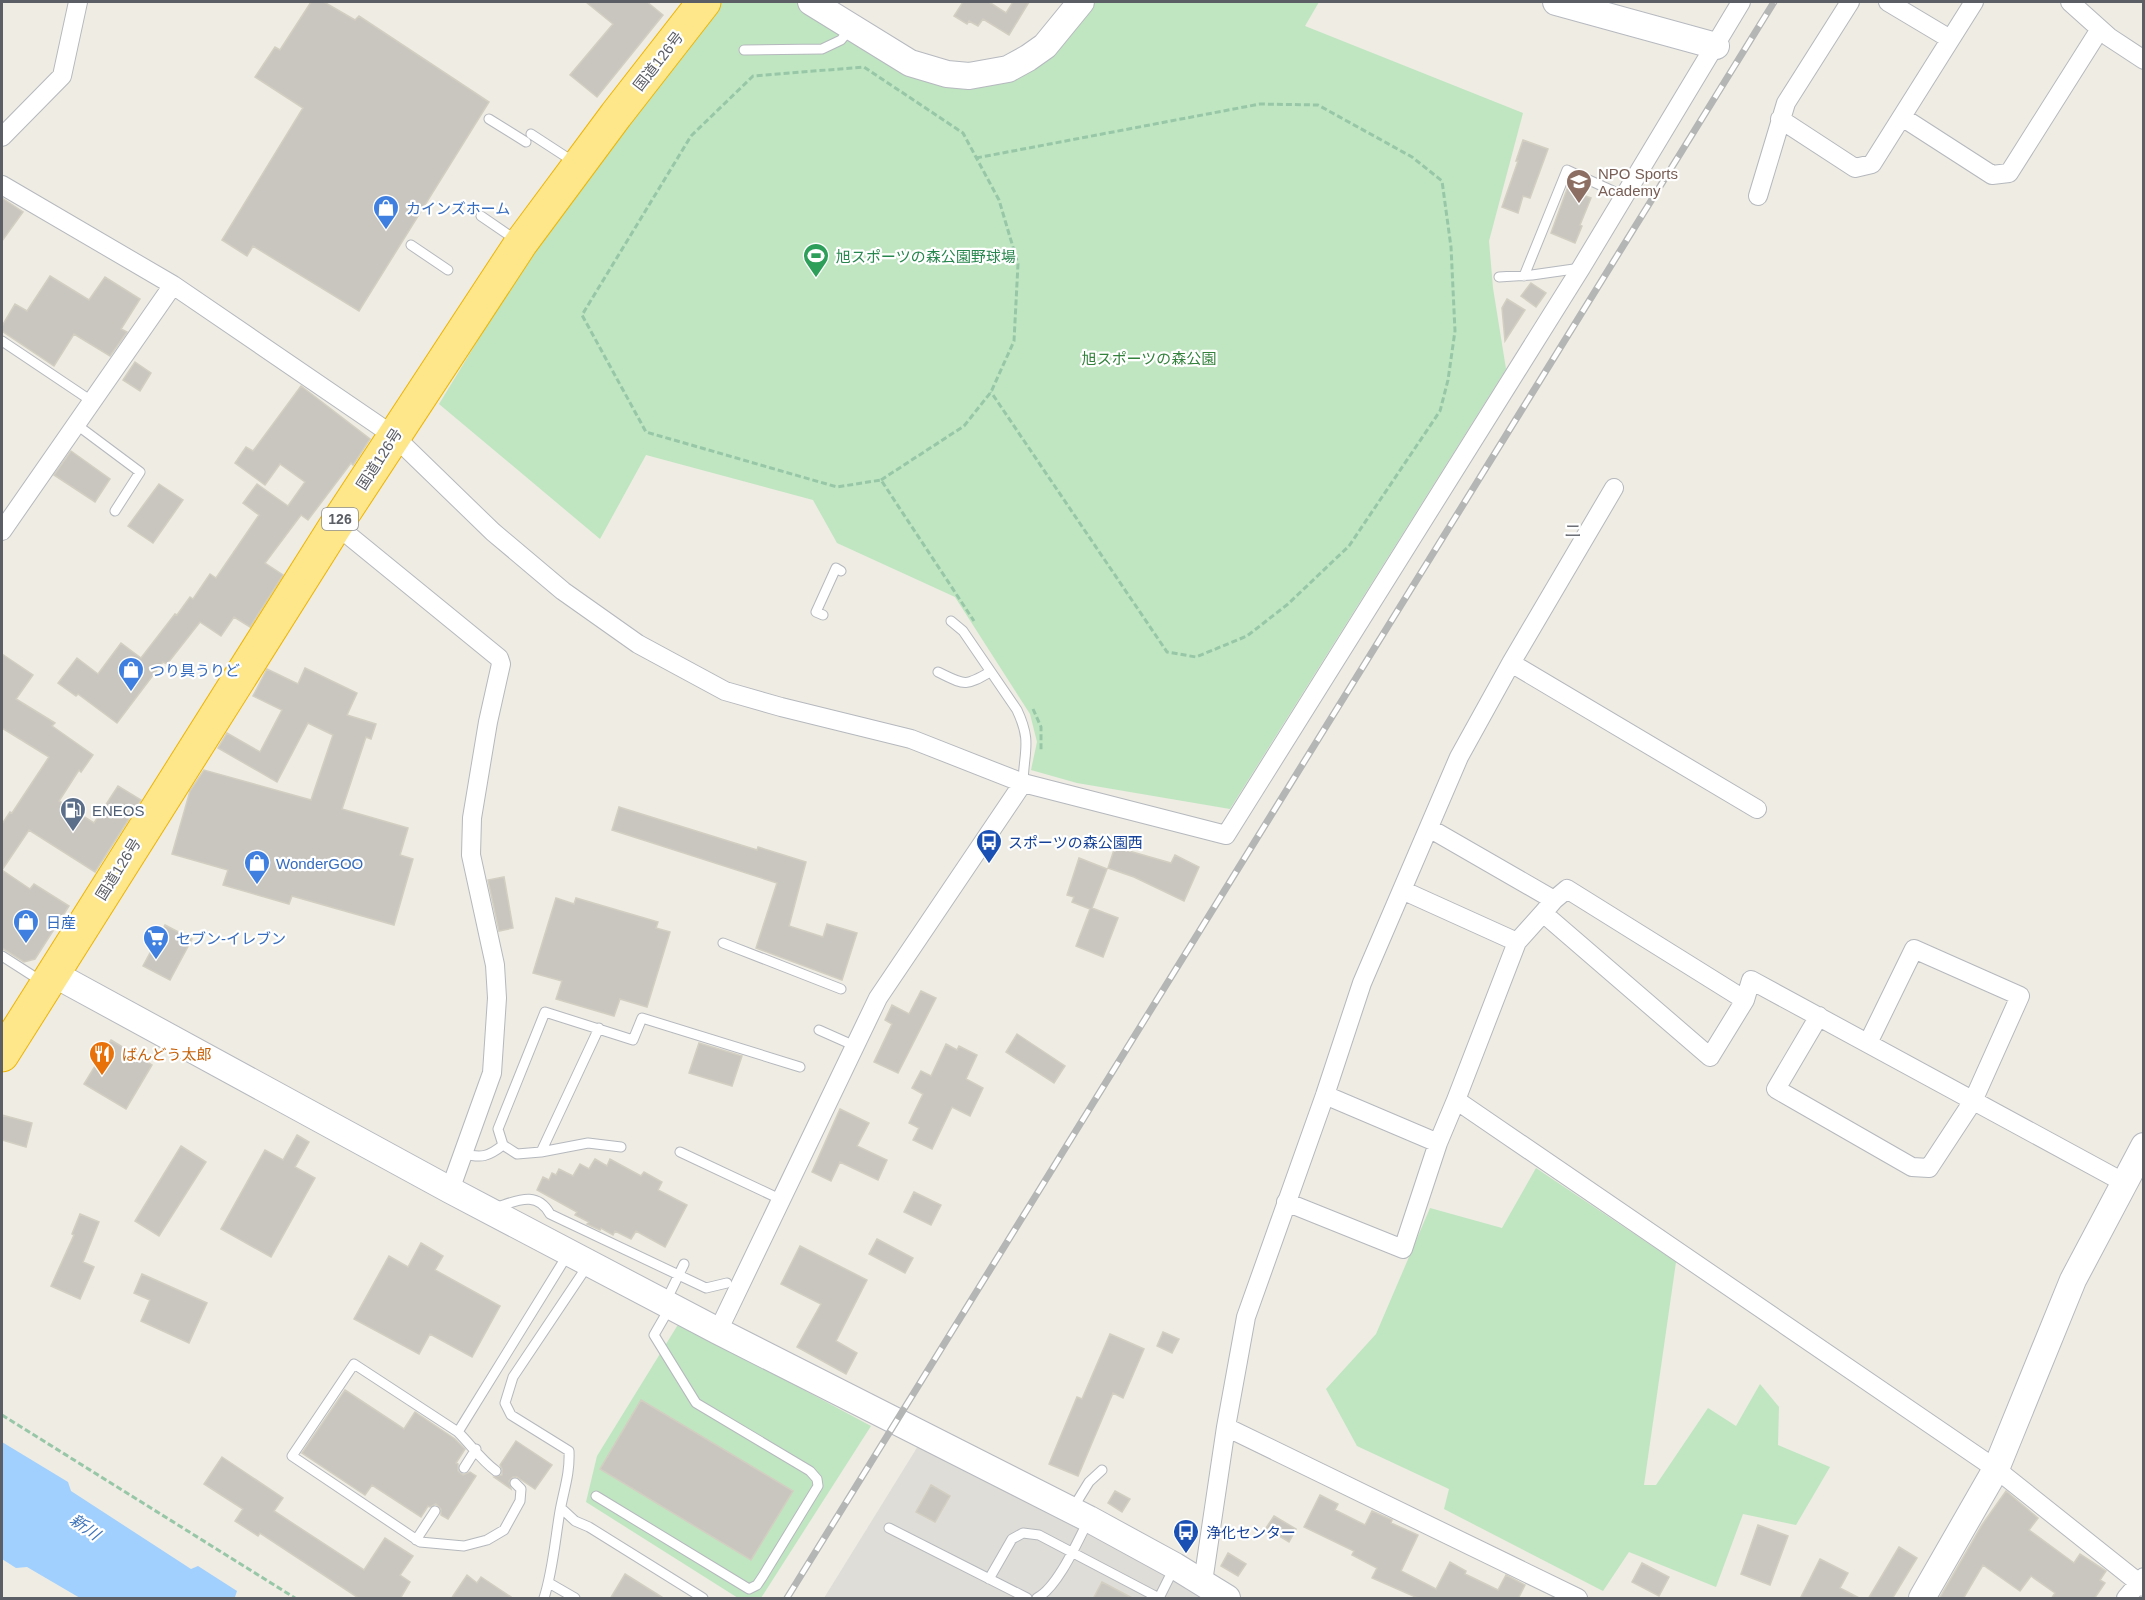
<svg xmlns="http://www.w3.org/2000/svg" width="2145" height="1600" font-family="Arial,'Noto Sans JP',sans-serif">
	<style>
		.industrial { fill: #dfddd7 }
		.green { fill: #bfe6c1 }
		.water { fill: #a1d0ff }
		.building { fill: #c9c6c0; stroke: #d2cec1; stroke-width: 1.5 }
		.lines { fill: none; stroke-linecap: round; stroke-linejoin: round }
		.lane-casing { stroke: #b5b8bd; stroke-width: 11 }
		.street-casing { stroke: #b5b8bd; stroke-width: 20 }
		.secondary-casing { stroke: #b6b9bf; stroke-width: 28 }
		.highway-casing { stroke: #f0b400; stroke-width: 35 }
		.path { stroke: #98c7a8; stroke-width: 3; stroke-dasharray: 6 3; stroke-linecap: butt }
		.lane { stroke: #fff; stroke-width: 9 }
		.street { stroke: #fff; stroke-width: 18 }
		.secondary { stroke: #fff; stroke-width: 26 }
		.highway { stroke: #fde78a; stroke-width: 33 }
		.rail-casing { stroke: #b4b5b5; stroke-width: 7 }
		.rail { stroke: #fff; stroke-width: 4.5; stroke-dasharray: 14; stroke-linecap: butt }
		.labels { text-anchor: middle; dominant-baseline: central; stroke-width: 4.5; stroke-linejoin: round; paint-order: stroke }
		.shield { fill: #fff; stroke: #8c8e92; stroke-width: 1.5 }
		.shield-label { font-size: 14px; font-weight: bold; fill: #5b5e64 }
		.street-label { font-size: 15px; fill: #5b5e64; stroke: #fff }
		.education-label { font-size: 15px; fill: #785e54; stroke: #fff; text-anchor: start }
		.shop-label { font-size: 15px; fill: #366cbe; stroke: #fff; text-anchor: start }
		.leisure-label { font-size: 15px; fill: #27864d; stroke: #fff; text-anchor: start }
		.park-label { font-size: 15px; fill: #33823c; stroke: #fff }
		.service-label { font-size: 15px; fill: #4e5e75; stroke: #fff; text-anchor: start }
		.transit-label { font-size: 15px; fill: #164399; stroke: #fff; text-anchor: start }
		.food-label { font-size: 15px; fill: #c56008; stroke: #fff; text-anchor: start }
		.water-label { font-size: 16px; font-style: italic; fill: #4075ba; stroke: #fff }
		.quarter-label { font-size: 18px; fill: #6c7076; stroke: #fff }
	</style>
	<rect width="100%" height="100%" fill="#eeece3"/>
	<path class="industrial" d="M 918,1446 L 1084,1529 L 1204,1594 L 1202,1598 L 824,1598 Z"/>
	<path class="green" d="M 721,2 L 796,2 L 900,72 L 937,85 L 974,88 L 1014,80 L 1051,57 L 1078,26 L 1093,2 L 1319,2 L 1305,26 L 1523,113 L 1489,241 L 1493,288 L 1506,369 L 1230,809 L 1077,783 L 1031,770 L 1037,742 L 1030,714 L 955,597 L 837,543 L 813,500 L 646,455 L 600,539 L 439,404 L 486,327 L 569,201 Z
		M 1536,1168 L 1676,1262 L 1644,1485 L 1656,1485 L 1708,1408 L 1736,1426 L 1760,1384 L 1779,1407 L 1778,1445 L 1830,1467 L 1796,1525 L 1743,1514 L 1716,1587 L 1629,1552 L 1603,1591 L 1444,1509 L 1449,1489 L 1357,1446 L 1326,1389 L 1376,1334 L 1430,1208 L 1502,1228 Z
		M 679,1323 L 871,1426 L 761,1598 L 738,1598 L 586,1502 L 597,1456 Z"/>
	<path class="water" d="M 2,1442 L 68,1482 L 71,1491 L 191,1569 L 198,1566 L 237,1591 L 235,1597 L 237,1598 L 80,1598 L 27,1567 L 16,1568 L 2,1559 Z"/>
	<path class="building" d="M 311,2 L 324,2 L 355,20 L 359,16 L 489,102 L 359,311 L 253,246 L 247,256 L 222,240 L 303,108 L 255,77 L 275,47 L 280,50 Z
		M 586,2 L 647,2 L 663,15 L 597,97 L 570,75 L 613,24 Z
		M 963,2 L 989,2 L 1006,13 L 1013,2 L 1029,2 L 1009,35 L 983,19 L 978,26 L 969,21 L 967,24 L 954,16 Z
		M 1523,140 L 1548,149 L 1530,198 L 1523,196 L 1518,213 L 1502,207 L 1518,161 L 1516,161 Z
		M 1570,181 L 1583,187 L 1580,194 L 1591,198 L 1580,225 L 1582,226 L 1575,243 L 1551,233 Z
		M 2,198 L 23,212 L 2,241 Z
		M 50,276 L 89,300 L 105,277 L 140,299 L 121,329 L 127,332 L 110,356 L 74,334 L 54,366 L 2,331 L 2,326 L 15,304 L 27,311 Z
		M 1531,283 L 1546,293 L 1536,307 L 1521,296 Z
		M 1507,299 L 1525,310 L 1505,341 L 1502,308 Z
		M 135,362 L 151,373 L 140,391 L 123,380 Z
		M 301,386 L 370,439 L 353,465 L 351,463 L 308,520 L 301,515 L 265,563 L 283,575 L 250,627 L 234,617 L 221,636 L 200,622 L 167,664 L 163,662 L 117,723 L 78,694 L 76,696 L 58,683 L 77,658 L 98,674 L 121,643 L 141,658 L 175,614 L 177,615 L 190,597 L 193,599 L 210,574 L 216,578 L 259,515 L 243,503 L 257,484 L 288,506 L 305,482 L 280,464 L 265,485 L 235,463 L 246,447 L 253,451 Z
		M 71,451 L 110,479 L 95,502 L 54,475 Z
		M 159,484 L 183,500 L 153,543 L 128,526 Z
		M 2,654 L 33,675 L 16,699 L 55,723 L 52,726 L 93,755 L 81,772 L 79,770 L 59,801 L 94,823 L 118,786 L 141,800 L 95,872 L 29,830 L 2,870 L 30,889 L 34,884 L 69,906 L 35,959 L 24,962 L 2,948 L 2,824 L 10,812 L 12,813 L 49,757 L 2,728 Z
		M 305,668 L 357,693 L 347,715 L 376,724 L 371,739 L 366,737 L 342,809 L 408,828 L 400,855 L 413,859 L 394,925 L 292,896 L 289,904 L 223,885 L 228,870 L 172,854 L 190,791 L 204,770 L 311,800 L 333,735 L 308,723 L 277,782 L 218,748 L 227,733 L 260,752 L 282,710 L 253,696 L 265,673 L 267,669 L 298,684 Z
		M 619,807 L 757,850 L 758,847 L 806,862 L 789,926 L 823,937 L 827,924 L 857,933 L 842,980 L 756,948 L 777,883 L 612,830 Z
		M 1115,847 L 1171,863 L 1175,855 L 1199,867 L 1184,901 L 1134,877 L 1108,868 Z
		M 1079,858 L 1107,869 L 1092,908 L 1118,918 L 1103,957 L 1076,946 L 1090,909 L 1072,902 L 1074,897 L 1067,895 Z
		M 504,877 L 513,928 L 499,931 L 488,880 Z
		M 556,898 L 574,904 L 576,898 L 658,922 L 656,928 L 670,932 L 647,1007 L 620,999 L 614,1016 L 556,999 L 562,981 L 533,973 Z
		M 165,925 L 192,939 L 170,980 L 143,966 Z
		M 921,991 L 936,998 L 898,1073 L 874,1062 L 892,1024 L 885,1020 L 892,1005 L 909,1014 Z
		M 1017,1034 L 1065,1066 L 1054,1083 L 1006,1052 Z
		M 111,1040 L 152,1065 L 126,1109 L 84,1084 Z
		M 699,1043 L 742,1056 L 732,1086 L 689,1073 Z
		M 946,1044 L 957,1050 L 959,1046 L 977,1055 L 966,1079 L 983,1088 L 970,1116 L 952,1107 L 932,1149 L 913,1140 L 919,1128 L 909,1123 L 923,1094 L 912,1088 L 921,1071 L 931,1076 Z
		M 840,1109 L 869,1123 L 857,1146 L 887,1160 L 878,1180 L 840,1162 L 831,1181 L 812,1172 Z
		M 2,1115 L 32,1123 L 26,1147 L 2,1140 Z
		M 297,1135 L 309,1142 L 295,1167 L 315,1178 L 271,1257 L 221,1229 L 265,1150 L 283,1160 Z
		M 181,1146 L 206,1162 L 159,1236 L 135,1221 Z
		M 595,1159 L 607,1166 L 610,1159 L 641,1176 L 644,1172 L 662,1182 L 658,1190 L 687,1205 L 665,1247 L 636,1231 L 631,1239 L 615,1231 L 613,1235 L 601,1228 L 600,1230 L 587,1224 L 589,1222 L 575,1215 L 577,1212 L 537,1190 L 543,1177 L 549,1180 L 552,1173 L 556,1175 L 559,1169 L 573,1176 L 580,1164 L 589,1169 Z
		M 914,1192 L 941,1205 L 931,1225 L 904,1212 Z
		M 80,1214 L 99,1222 L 83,1262 L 94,1267 L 80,1299 L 51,1286 L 74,1235 L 72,1234 Z
		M 877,1239 L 913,1258 L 905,1273 L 869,1254 Z
		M 421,1243 L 443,1256 L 435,1270 L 500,1306 L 472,1357 L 430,1334 L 419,1354 L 354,1319 L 389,1256 L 408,1267 Z
		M 800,1246 L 867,1280 L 836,1341 L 857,1353 L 846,1374 L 797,1347 L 821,1304 L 781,1284 Z
		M 142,1274 L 207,1303 L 189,1343 L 141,1321 L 150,1300 L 134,1293 Z
		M 1163,1332 L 1179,1339 L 1172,1353 L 1157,1346 Z
		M 1110,1334 L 1144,1349 L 1123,1398 L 1113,1393 L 1078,1476 L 1049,1464 L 1077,1397 L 1082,1399 Z
		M 345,1390 L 404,1429 L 415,1412 L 455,1439 L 465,1449 L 456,1463 L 458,1464 L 458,1471 L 463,1475 L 470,1472 L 476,1476 L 448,1519 L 441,1515 L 441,1509 L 436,1504 L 430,1507 L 428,1506 L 421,1517 L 372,1485 L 365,1495 L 302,1453 Z
		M 641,1400 L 793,1491 L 751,1560 L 600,1469 Z
		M 516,1441 L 552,1465 L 535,1489 L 517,1477 L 513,1477 L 509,1481 L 511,1489 L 494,1477 L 502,1475 L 502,1469 L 500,1465 Z
		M 222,1457 L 283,1498 L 274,1511 L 364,1570 L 385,1538 L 413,1556 L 400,1575 L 410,1582 L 400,1599 L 360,1599 L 260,1533 L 258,1536 L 235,1521 L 243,1509 L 204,1484 Z
		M 931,1485 L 950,1496 L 935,1522 L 916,1512 Z
		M 1115,1491 L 1130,1499 L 1122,1512 L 1108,1503 Z
		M 2006,1491 L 2038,1518 L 2029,1530 L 2074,1563 L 2080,1554 L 2106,1571 L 2100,1580 L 2105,1583 L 2094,1599 L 2051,1599 L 2055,1593 L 2031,1576 L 2020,1591 L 1983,1565 L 1963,1599 L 1939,1599 L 1982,1525 Z
		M 1320,1495 L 1338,1504 L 1335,1510 L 1365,1525 L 1372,1511 L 1392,1520 L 1391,1523 L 1418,1535 L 1401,1571 L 1436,1589 L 1450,1562 L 1466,1571 L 1465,1574 L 1498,1590 L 1506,1575 L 1525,1585 L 1518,1599 L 1420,1599 L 1372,1578 L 1377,1568 L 1352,1555 L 1354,1551 L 1304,1527 Z
		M 1274,1516 L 1296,1529 L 1289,1542 L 1266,1528 Z
		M 1758,1525 L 1788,1536 L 1770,1585 L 1741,1574 Z
		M 1899,1547 L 1917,1558 L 1892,1599 L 1868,1599 Z
		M 1228,1553 L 1246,1564 L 1238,1576 L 1221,1566 Z
		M 1820,1559 L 1848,1573 L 1840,1588 L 1861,1599 L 1800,1599 Z
		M 1642,1563 L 1669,1577 L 1659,1596 L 1632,1582 Z
		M 625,1574 L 665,1599 L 610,1599 Z
		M 467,1575 L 477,1583 L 481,1577 L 514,1599 L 451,1599 Z
		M 1102,1582 L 1134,1599 L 1093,1599 Z"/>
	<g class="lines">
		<defs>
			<path id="lane" d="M 744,50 L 822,49 L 841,40 L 850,29
				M 489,119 L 526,142
				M 531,134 L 574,162
				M 481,216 L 516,240
				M 411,245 L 448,270
				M 1524,276 L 1567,170 L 1624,196
				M 1499,277 L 1532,275 L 1581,268
				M 2,341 L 93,402
				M 77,425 L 140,472 L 115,511
				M 823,615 L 816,612 L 836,568 L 841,571
				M 951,621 L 963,631 L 1017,710 C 1032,742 1024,750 1023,783
				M 938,672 C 965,685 964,687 990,672
				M 723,943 L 841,989
				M 2,956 L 41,981
				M 599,1028 L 541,1152 L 517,1154 L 503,1145 L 498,1129 L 545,1012 L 633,1040 L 642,1018 L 800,1067
				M 819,1030 L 855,1046
				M 541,1152 L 588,1143 L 621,1147
				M 680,1152 L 782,1200
				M 463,1154 C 482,1158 488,1157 503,1145
				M 494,1208 C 515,1202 536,1189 550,1214 L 706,1288 L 727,1283
				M 665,1303 L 684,1264
				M 458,1432 L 354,1364 L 292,1456 L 420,1542 L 464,1546 L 487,1540 L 504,1530 L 520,1501 L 521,1489 L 515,1483
				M 464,1468 L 476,1449
				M 496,1471 C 481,1460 471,1445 458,1432 L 568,1254
				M 596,1496 L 749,1589 L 757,1585 L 763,1576 L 818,1486 L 817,1479 L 810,1471 L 696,1403 L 654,1335 L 669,1309
				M 561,1508 L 575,1521 L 589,1527 L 703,1598
				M 1073,1508 L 1089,1482 L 1102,1470
				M 889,1528 L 1027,1598
				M 416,1540 L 435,1511
				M 989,1579 L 1012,1539 L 1023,1533 L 1039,1535 L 1159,1598
				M 549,1583 L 575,1598
				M 544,1598 C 553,1570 555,1540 560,1511 C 564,1489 570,1474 569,1451 L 511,1415 L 505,1403 L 513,1377 L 588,1265
				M 1037,1598 C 1057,1588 1077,1543 1088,1521
				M 1159,1598 L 1174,1568"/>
			<path id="street" d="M 1888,2 L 1950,39
				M 2070,2 L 2109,37 L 2144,60
				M 1902,117 L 1992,175 L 2009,173 L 2100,29
				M 1780,119 L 1855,168 L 1872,164 L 1974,2
				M 2,137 L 62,76 L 78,2
				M 2,185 L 173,285 L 394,436 L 493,532 L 563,591 L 638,644 L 725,691 L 781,707 L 911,739 L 1023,783 L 1226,835 L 1581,268 L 1741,2
				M 1758,196 L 1786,103 L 1850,2
				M 336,525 L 499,658 L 501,664 L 488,722 L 472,818 L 471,855 L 495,965 L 497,998 L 492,1073 L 450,1190
				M 2,531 L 173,285
				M 1511,663 L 1757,809
				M 1429,828 L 1554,900 L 1543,913 L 1710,1057 L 1745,1000
				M 1402,890 L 1517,942 L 1543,913
				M 1554,900 L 1567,889 L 1745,1000 L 1751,980 L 2123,1182
				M 1819,1016 L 1776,1089 L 1912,1167 L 1929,1168 L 1973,1101 L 2020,996 L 1914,949 L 1868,1043
				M 1325,1095 L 1438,1143
				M 1456,1100 L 1517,942
				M 1286,1202 L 1403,1249 L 1438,1143 L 1456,1100 L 1996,1469 L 2144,1587
				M 718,1331 L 878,998 L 1023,783
				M 1226,1427 L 1578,1598
				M 1203,1582 L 1226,1427 L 1246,1317 L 1325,1095 L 1362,983 L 1459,757 L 1511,663 L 1614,488
				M 2126,1598 L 2144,1577"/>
			<path id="secondary" d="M 811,2 L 910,63 L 947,74 L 969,76 L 1008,69 L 1028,58 L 1045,46 L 1081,2
				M 1556,2 L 1716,46
				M 52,973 L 450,1190 L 718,1331 L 1089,1519 L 1175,1566 L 1227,1598
				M 1922,1598 L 1996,1469 L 2073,1280 L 2144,1146"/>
			<path id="highway" d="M 2,1055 L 336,525 L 521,243 L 616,115 L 704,2"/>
		</defs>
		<use href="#lane" class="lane-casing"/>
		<use href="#street" class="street-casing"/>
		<use href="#secondary" class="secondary-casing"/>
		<use href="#highway" class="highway-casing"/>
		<path class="path" d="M 976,158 L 1260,104 L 1318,105 L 1412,157 L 1442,181 L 1451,247 L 1455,331 L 1448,380 L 1440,411 L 1349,546 L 1288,604 L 1247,636 L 1196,657 L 1167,652 L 991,392
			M 881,480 L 964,426 L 991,392 L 1014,341 L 1018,264 L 999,200 L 963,133 L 864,67 L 753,76 L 691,136 L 582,315 L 646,432 L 837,487 L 881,480 L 974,621
			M 1033,709 L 1041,727 L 1041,751
			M 2,1415 L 295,1598"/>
		<use href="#lane" class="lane"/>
		<use href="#street" class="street"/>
		<use href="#secondary" class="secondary"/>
		<use href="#highway" class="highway"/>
		<defs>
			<path id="rail" d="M 787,1598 L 1774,2"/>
		</defs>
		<use href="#rail" class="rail-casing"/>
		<use href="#rail" class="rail"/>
	</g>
	<defs>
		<symbol id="school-pin" viewBox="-11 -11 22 30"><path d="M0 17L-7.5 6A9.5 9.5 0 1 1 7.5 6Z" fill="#8d6e63" stroke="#fff"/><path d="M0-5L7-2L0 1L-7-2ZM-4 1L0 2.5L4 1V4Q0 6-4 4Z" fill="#fff"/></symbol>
		<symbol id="shop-pin" viewBox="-11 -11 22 30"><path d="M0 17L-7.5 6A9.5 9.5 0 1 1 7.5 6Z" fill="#3f7fe0" stroke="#fff"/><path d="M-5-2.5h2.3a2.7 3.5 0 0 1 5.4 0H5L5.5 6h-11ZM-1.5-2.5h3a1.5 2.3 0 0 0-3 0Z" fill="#fff"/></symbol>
		<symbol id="stadium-pin" viewBox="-11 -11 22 30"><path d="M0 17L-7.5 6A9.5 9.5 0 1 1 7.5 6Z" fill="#2e9e5b" stroke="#fff"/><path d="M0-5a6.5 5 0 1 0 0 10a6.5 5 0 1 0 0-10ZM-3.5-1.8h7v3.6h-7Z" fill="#fff"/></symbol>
		<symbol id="fuel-pin" viewBox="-11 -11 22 30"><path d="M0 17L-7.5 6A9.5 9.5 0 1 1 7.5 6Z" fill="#5c6f8a" stroke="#fff"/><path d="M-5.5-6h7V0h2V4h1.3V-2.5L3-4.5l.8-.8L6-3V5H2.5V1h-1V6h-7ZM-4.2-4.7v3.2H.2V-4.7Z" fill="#fff"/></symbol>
		<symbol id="bus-pin" viewBox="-11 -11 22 30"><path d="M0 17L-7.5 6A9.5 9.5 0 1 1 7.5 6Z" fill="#1a4fb4" stroke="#fff"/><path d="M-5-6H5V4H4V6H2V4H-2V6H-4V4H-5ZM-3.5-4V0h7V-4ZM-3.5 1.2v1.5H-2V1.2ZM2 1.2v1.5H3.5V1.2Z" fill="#fff"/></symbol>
		<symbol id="supermarket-pin" viewBox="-11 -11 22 30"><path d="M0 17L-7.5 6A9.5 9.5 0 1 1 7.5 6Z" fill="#3f7fe0" stroke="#fff"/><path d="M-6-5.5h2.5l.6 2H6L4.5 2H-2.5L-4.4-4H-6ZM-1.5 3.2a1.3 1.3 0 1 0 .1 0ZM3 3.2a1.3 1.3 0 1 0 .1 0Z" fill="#fff"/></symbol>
		<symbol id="restaurant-pin" viewBox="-11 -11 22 30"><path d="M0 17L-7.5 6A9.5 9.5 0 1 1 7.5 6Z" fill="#e8710a" stroke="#fff"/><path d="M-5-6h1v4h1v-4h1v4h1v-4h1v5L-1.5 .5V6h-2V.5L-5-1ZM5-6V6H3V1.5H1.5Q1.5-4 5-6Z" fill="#fff"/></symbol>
	</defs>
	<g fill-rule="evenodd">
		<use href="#school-pin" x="1564" y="167" width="30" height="40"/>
		<use href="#shop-pin" x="371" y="193" width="30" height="40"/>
		<use href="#stadium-pin" x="801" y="241" width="30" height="40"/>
		<use href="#shop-pin" x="116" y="655" width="30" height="40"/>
		<use href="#fuel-pin" x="58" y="795" width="30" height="40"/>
		<use href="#bus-pin" x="974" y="827" width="30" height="40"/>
		<use href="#shop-pin" x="242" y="848" width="30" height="40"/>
		<use href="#shop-pin" x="11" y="907" width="30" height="40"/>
		<use href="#supermarket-pin" x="141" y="923" width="30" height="40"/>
		<use href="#restaurant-pin" x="87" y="1039" width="30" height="40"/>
		<use href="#bus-pin" x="1171" y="1517" width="30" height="40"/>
	</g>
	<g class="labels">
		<rect class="shield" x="322" y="508" width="36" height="22" rx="4.5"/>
		<g class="shield-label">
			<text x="340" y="519">126</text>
		</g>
		<g class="street-label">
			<text transform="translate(658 61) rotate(-52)">国道126号</text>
			<text transform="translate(379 459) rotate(-57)">国道126号</text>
			<text transform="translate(118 869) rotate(-58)">国道126号</text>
		</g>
		<g class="education-label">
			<text x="1598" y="173">NPO Sports<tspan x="1598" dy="17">Academy</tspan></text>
		</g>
		<g class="shop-label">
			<text x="406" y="208">カインズホーム</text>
			<text x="150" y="670">つり具うりど</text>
			<text x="276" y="863">WonderGOO</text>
			<text x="46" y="922">日産</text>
			<text x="176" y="938">セブン-イレブン</text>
		</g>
		<g class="leisure-label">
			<text x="836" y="256">旭スポーツの森公園野球場</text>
		</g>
		<g class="park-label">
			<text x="1149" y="358">旭スポーツの森公園</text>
		</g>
		<g class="service-label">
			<text x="92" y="810">ENEOS</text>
		</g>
		<g class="transit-label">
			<text x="1008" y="842">スポーツの森公園西</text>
			<text x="1206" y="1532">浄化センター</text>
		</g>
		<g class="food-label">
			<text x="122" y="1054">ばんどう太郎</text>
		</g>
		<g class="water-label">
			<text transform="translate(85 1527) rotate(35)">新川</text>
		</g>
		<g class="quarter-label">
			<text x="1573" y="531">ニ</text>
		</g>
	</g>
	<rect width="2145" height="1600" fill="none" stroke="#5b5e64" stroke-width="6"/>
</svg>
